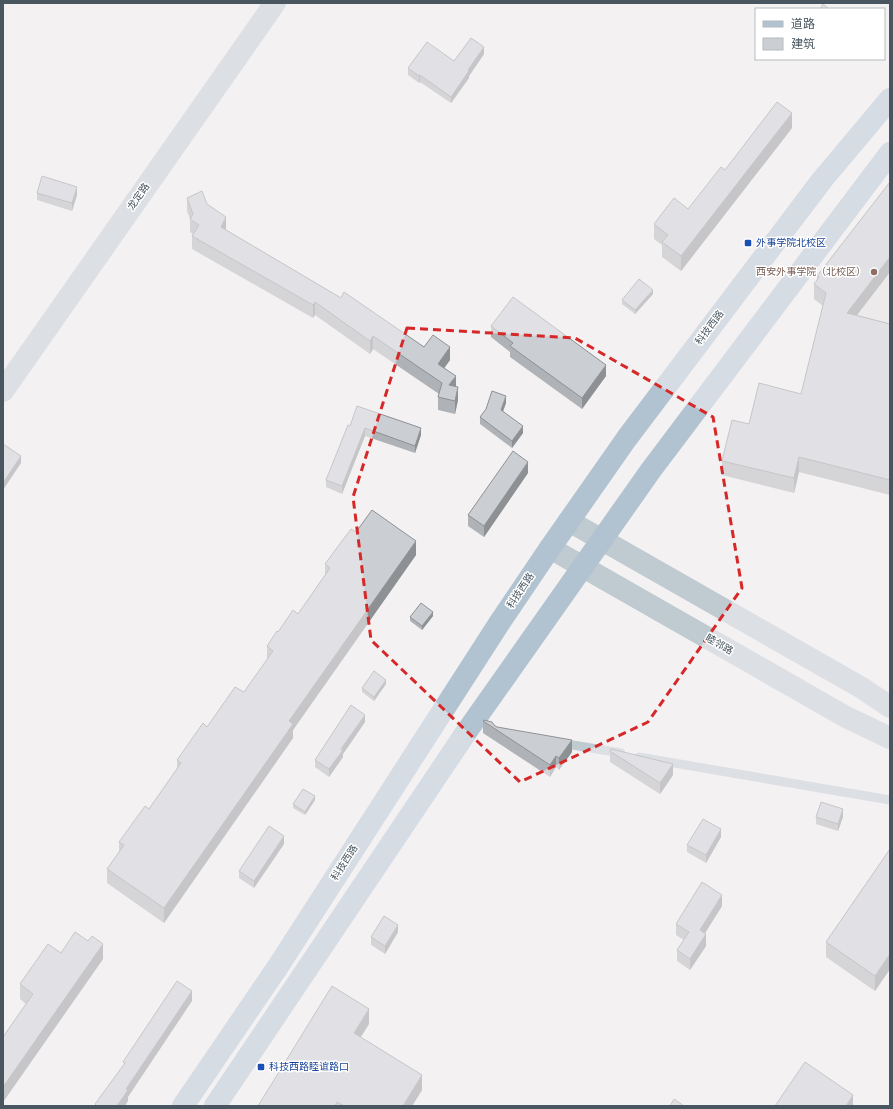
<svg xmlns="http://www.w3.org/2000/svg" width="893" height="1109" font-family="Overpass,'Noto Sans SC',sans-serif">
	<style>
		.education { fill: #e5e2e4 }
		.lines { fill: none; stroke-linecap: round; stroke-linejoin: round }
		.service { stroke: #bfcad1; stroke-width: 9 }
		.tertiary { stroke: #bfcad1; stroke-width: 22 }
		.primary { stroke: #b1c3d0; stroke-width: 22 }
		.wall { fill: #afb2b6 }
		.shaded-wall { fill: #8e9194 }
		.building { fill: #cbcfd4; stroke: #8e9194 }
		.marked { fill: none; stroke: #d62828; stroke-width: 3; stroke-dasharray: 8 5; stroke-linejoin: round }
		.transit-dot { fill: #1a4fb4; stroke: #fff; stroke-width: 1.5 }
		.education-dot { fill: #8d6e63; stroke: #fff; stroke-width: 1.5 }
		.labels { text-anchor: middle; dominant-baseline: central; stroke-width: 3; stroke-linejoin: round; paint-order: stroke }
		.street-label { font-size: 10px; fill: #495660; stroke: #fff }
		.transit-label { font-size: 10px; fill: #164399; stroke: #fff; text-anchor: start }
		.education-label { font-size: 10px; fill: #785e54; stroke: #fff; text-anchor: end }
	</style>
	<rect width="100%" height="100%" fill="#f4f1f2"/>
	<path class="education" d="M 890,231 L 890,331 L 826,314 Z"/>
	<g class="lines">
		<path class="service" d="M 561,743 L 621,753
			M 639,757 L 890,800"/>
		<path class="tertiary" d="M 3,391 L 275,3
			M 569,521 L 862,688 L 890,707
			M 550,548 L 846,717 L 890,738"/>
		<path class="primary" d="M 183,1106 L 279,965 L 500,622 L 550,548 L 627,438 L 822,180 L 890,99
			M 215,1106 L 467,731 L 651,470 L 890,153"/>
	</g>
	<path class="wall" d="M 484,54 L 469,76 L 469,78 L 451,103 L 420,82 L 419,83 L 408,75 L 408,68 L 454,61 Z
		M 792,128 L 681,271 L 662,257 L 662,245 L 654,239 L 654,224 L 688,209 L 725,170 Z
		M 890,182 L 890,272 L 857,315 L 890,324 L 890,495 L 799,472 L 794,493 L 722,475 L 722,461 L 749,424 L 801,394 L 823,306 L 814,299 L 814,284 L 817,281 L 817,276 Z
		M 37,193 L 77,195 L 72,211 L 37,200 Z
		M 187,198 L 207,204 L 226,230 L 424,347 L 450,360 L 444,368 L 456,387 L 458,400 L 455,414 L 438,410 L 438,397 L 439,394 L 373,349 L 370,354 L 315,315 L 313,318 L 192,249 L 192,236 L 193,234 L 190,232 L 190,219 L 187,211 Z
		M 653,294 L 635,314 L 622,304 L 622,300 Z
		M 491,326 L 606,376 L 582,409 L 510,357 L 510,352 L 491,337 Z
		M 506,403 L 503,411 L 523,433 L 512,448 L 480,424 L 480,417 Z
		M 350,426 L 421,435 L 415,453 L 365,436 L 342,494 L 326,487 L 326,480 Z
		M 528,473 L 484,537 L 468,526 L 468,515 Z
		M 356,532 L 416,555 L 293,730 L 293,738 L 164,923 L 107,883 L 107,869 L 119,852 L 119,842 L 149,809 L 177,770 L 177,760 L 207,727 L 244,692 L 267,660 L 267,646 L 278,632 L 298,614 L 325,575 L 325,564 Z
		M 433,616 L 422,630 L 410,621 L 410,617 Z
		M 386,684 L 374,701 L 362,692 L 362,688 Z
		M 483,721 L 497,727 L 572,752 L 559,770 L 556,767 L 550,777 L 483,733 Z
		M 365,722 L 343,754 L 343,757 L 329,777 L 315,767 L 315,760 Z
		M 610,751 L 673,775 L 660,794 L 610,762 Z
		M 315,800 L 305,815 L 293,808 L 293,804 Z
		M 816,817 L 843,817 L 838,831 L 816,824 Z
		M 721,837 L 706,863 L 687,852 L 687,845 Z
		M 284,844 L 254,888 L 239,878 L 239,871 Z
		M 890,849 L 890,969 L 875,991 L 826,957 L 826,942 Z
		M 722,906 L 705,933 L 706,946 L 690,970 L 677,961 L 677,950 L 684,940 L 676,935 L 676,924 Z
		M 398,932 L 385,954 L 371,945 L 371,937 Z
		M 61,953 L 103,959 L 3,1102 L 3,1037 L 26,1004 L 20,999 L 20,984 Z
		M 369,1024 L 360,1037 L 422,1090 L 412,1106 L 258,1106 Z"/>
	<path class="shaded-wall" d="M 484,47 L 484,54 L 469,76 L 469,78 L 451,103 L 451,97 L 468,70 Z
		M 420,75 L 420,82 L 419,83 L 419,76 Z
		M 792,113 L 792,128 L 681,271 L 681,256 Z
		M 77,187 L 77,195 L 72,211 L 72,203 Z
		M 226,217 L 226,230 L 221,227 Z
		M 890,257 L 890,272 L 847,328 L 847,313 Z
		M 653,290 L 653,294 L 635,314 L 635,310 Z
		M 315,302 L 315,315 L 313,318 L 313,305 Z
		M 373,336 L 373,349 L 370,354 L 370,341 Z
		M 450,347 L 450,360 L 438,377 L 438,364 Z
		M 606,365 L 606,376 L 582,409 L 582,398 Z
		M 456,376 L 456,389 L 449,385 Z
		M 458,387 L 458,400 L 455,414 L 455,401 Z
		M 506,396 L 506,403 L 501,417 L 501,410 Z
		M 523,426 L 523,433 L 512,448 L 512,441 Z
		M 365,428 L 365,436 L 342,494 L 342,486 Z
		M 421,428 L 421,435 L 415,453 L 415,446 Z
		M 21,456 L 21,463 L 3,490 L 3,483 Z
		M 799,457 L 799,472 L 794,493 L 794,478 Z
		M 528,462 L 528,473 L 484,537 L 484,526 Z
		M 416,541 L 416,555 L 293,730 L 293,738 L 164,923 L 164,908 L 289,721 Z
		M 433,612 L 433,616 L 422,630 L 422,626 Z
		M 386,680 L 386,684 L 374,701 L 374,697 Z
		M 365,715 L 365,722 L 343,754 L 343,757 L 329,777 L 329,769 L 341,749 Z
		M 572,740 L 572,752 L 559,770 L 559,758 Z
		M 556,756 L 556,767 L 550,777 L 550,765 Z
		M 673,764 L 673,775 L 660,794 L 660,783 Z
		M 315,796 L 315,800 L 305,815 L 305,812 Z
		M 843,809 L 843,817 L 838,831 L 838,824 Z
		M 721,829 L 721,837 L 706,863 L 706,855 Z
		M 284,836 L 284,844 L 254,888 L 254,881 Z
		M 722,895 L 722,906 L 700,941 L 700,930 Z
		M 398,925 L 398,932 L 385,954 L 385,946 Z
		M 706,934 L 706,946 L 690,970 L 690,959 Z
		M 103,944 L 103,959 L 3,1102 L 3,1087 Z
		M 890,954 L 890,969 L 875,991 L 875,976 Z
		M 192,991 L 192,1001 L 128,1097 L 128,1101 L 125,1106 L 117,1106 L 126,1089 Z
		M 369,1009 L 369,1024 L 354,1048 L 354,1033 Z
		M 422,1075 L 422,1090 L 412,1106 L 403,1106 Z
		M 853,1095 L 853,1106 L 846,1106 Z"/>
	<path class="building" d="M 823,4 L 829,9 L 820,9 Z
		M 471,38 L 484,47 L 468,70 L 469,71 L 451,97 L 420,75 L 419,76 L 408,68 L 427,42 L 454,61 Z
		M 777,102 L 792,113 L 681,256 L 662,242 L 668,235 L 654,224 L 674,198 L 688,209 L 721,167 L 725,170 Z
		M 42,176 L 77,187 L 72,203 L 37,193 Z
		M 890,182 L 890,257 L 847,313 L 890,324 L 890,480 L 799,457 L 794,478 L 722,461 L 732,420 L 749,424 L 759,383 L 801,394 L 826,293 L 814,284 L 819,277 L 817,276 Z
		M 202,191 L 207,204 L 226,217 L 221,227 L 341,298 L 344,292 L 424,347 L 433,335 L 450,347 L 438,364 L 456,376 L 449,385 L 458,387 L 455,401 L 438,397 L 442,383 L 373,336 L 370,341 L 315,302 L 313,305 L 192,236 L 199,225 L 190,219 L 193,214 L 187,198 Z
		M 639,279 L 653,290 L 635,310 L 622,300 Z
		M 513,297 L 606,365 L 582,398 L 510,346 L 513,343 L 491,326 Z
		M 492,391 L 506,396 L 501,410 L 523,426 L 512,441 L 480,417 L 486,409 Z
		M 357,406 L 421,428 L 415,446 L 365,428 L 342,486 L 326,480 L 348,425 L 350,426 Z
		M 3,444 L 21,456 L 3,483 Z
		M 513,451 L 528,462 L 484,526 L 468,515 Z
		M 372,510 L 416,541 L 289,721 L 293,724 L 164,908 L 107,869 L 124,845 L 119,842 L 145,806 L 149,809 L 181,763 L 177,760 L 203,723 L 207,727 L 235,687 L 244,692 L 273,651 L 267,646 L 277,631 L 278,632 L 293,610 L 298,614 L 330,568 L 325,564 L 336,549 L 351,529 L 356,532 Z
		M 421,603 L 433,612 L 422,626 L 410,617 Z
		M 374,671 L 386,680 L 374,697 L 362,688 Z
		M 351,705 L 365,715 L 341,749 L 343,750 L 329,769 L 315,760 Z
		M 484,720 L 492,722 L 494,725 L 497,727 L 572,740 L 559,758 L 556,756 L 550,765 L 483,721 Z
		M 611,749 L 673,764 L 660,783 L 610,751 Z
		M 303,789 L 315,796 L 305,812 L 293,804 Z
		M 821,802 L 843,809 L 838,824 L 816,817 Z
		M 703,819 L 721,829 L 706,855 L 687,845 Z
		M 269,826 L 284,836 L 254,881 L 239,871 Z
		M 890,849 L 890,954 L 875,976 L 826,942 Z
		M 702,882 L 722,895 L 700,930 L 706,934 L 690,959 L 677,950 L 689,932 L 676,924 Z
		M 384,916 L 398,925 L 385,946 L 371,937 Z
		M 75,932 L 88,941 L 92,936 L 103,944 L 3,1087 L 3,1037 L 33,994 L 20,984 L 48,944 L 61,953 Z
		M 177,981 L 192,991 L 126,1089 L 128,1090 L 117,1106 L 96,1106 L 96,1105 L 95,1104 L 125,1063 L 123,1062 Z
		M 332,986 L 369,1009 L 354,1033 L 422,1075 L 403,1106 L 344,1106 L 337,1102 L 335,1106 L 258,1106 Z
		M 805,1062 L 853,1095 L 846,1106 L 775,1106 Z
		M 674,1099 L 684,1106 L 670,1106 Z"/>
	<path d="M0 0H893V1109H0ZM 407,328 L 575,338 L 713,417 L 742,588 L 648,722 L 520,782 L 371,640 L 353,497 Z" fill="#f4f1f2" fill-opacity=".55" fill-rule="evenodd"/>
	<path class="marked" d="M 407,328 L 575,338 L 713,417 L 742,588 L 648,722 L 520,782 L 371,640 L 353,497 Z"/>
	<g class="transit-dot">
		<rect x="744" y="239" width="8" height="8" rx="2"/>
		<rect x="257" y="1063" width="8" height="8" rx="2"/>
	</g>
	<circle class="education-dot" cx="874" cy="272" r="4"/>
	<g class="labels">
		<g class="street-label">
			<text transform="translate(139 197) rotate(-55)">龙定路</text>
			<text transform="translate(710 328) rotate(-53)">科技西路</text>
			<text transform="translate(521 591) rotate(-56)">科技西路</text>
			<text transform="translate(719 645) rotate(30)">睦邻路</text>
			<text transform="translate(345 863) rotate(-57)">科技西路</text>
		</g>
		<g class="transit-label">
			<text x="756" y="243">外事学院北校区</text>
			<text x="269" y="1067">科技西路睦谊路口</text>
		</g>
		<g class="education-label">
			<text x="866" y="272">西安外事学院（北校区）</text>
		</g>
	</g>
	<rect width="893" height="1109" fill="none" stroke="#495660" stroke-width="8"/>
	<rect x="755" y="8" width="130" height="52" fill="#ffffff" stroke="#b6bbbf"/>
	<rect x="763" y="21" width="20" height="6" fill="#b1c3d0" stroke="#b6bbbf"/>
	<text x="791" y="28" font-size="12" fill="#495660">道路</text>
	<rect x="763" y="38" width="20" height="12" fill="#cbcfd4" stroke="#b6bbbf"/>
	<text x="791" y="48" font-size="12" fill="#495660">建筑</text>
</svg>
